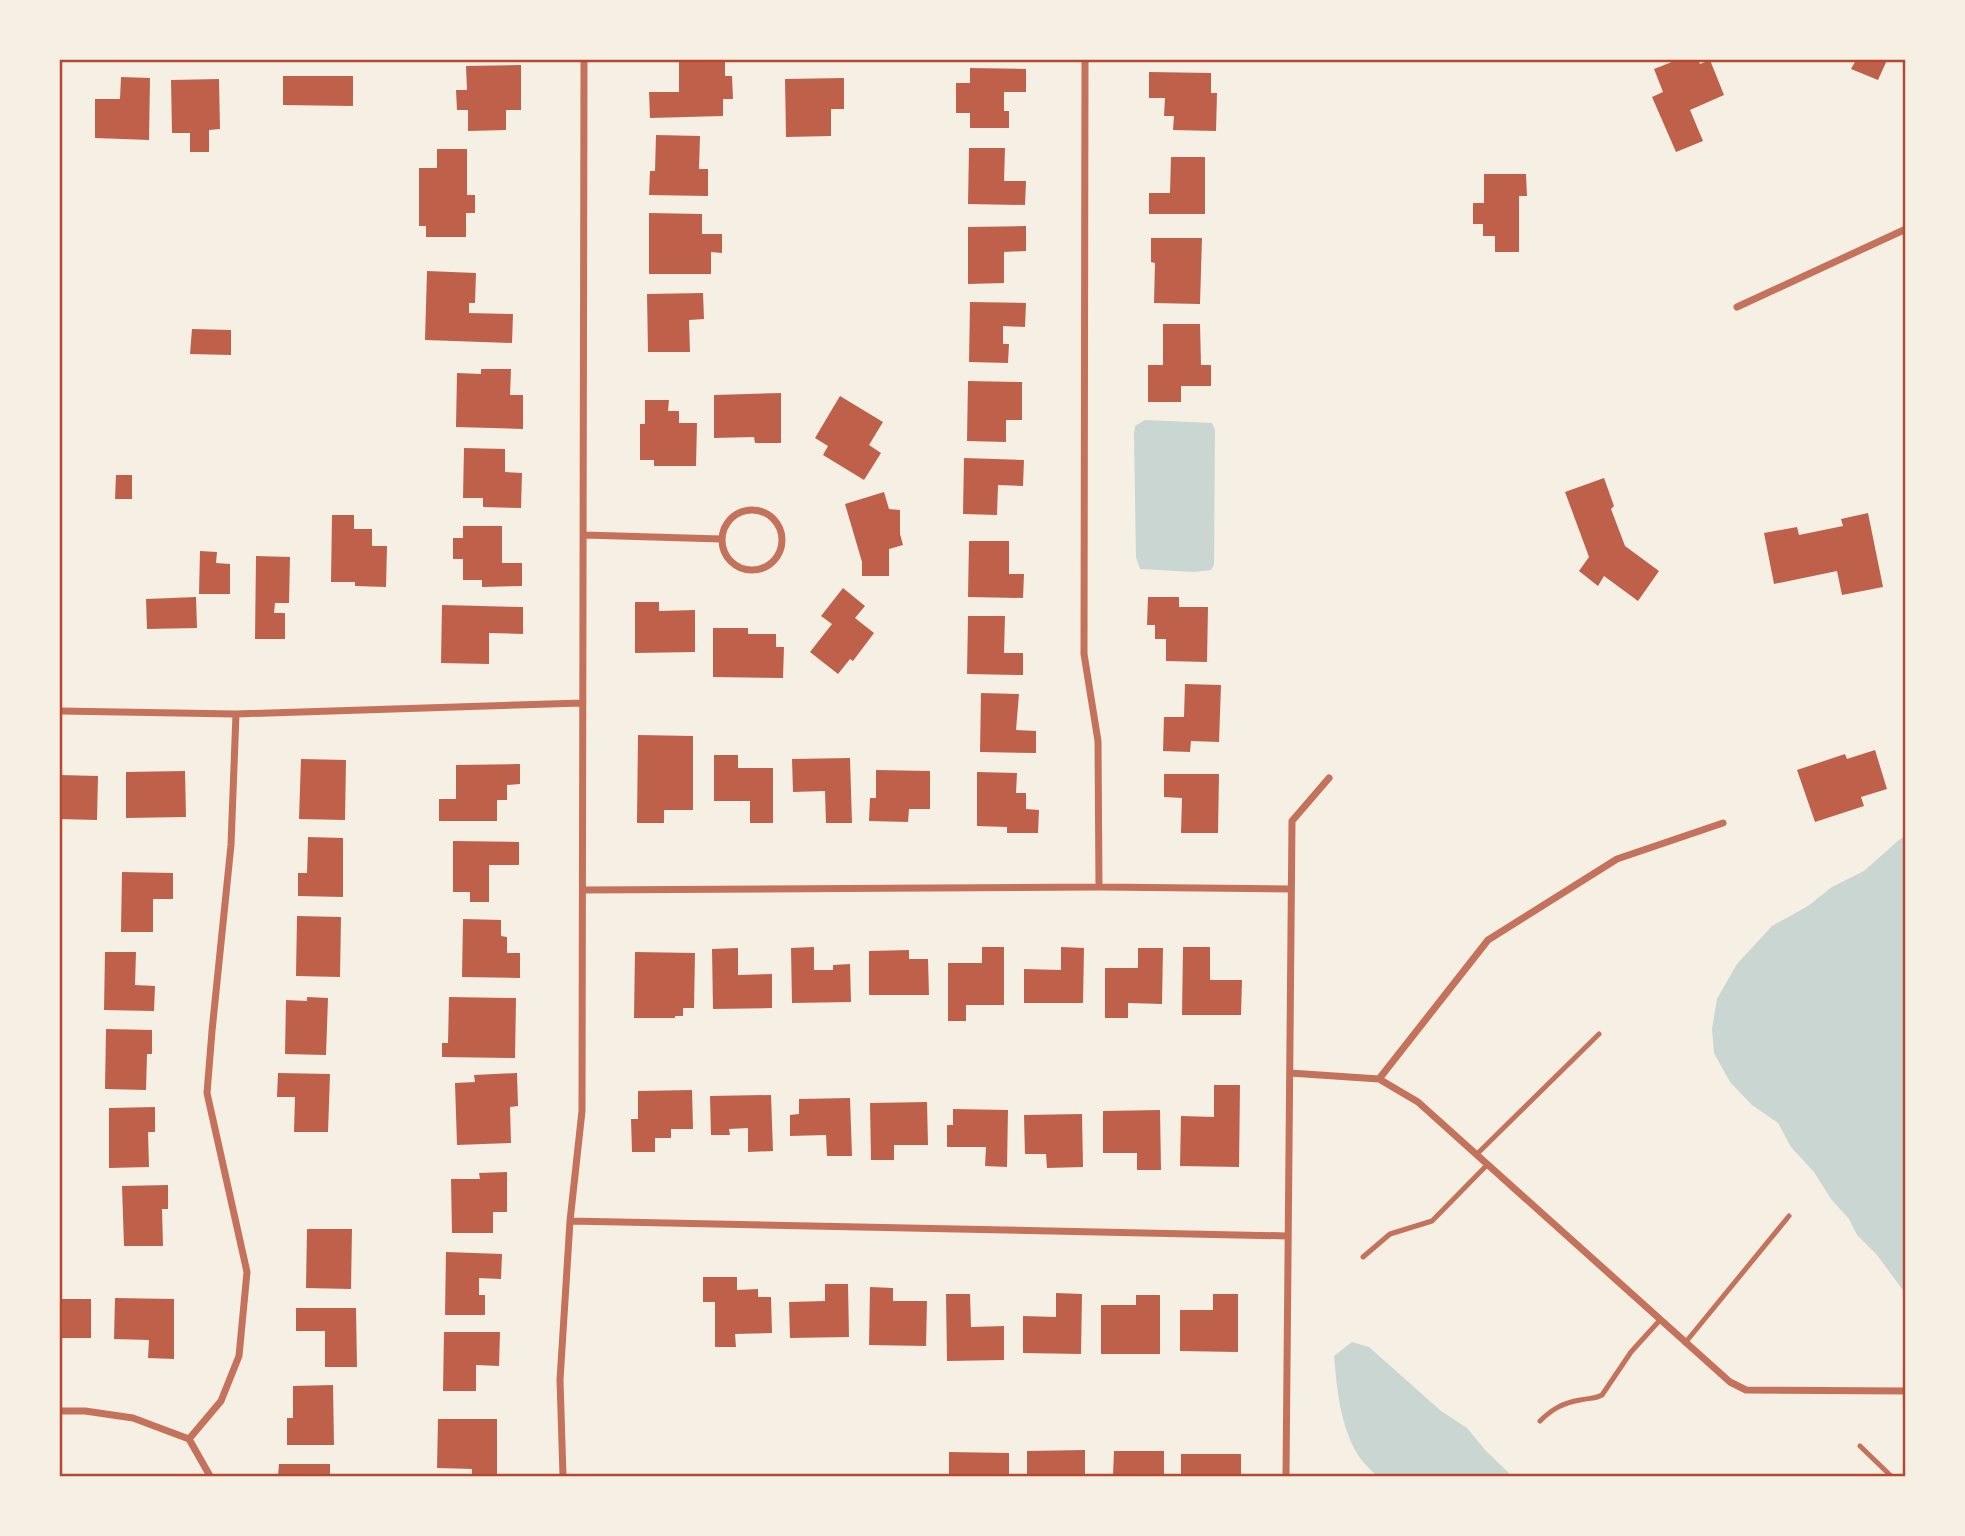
<svg xmlns="http://www.w3.org/2000/svg" width="1965" height="1536" font-family="Georgia,serif">
	<style>
		.water { fill: #c9d6d2 }
		.building { fill: #bf614a }
		.lines { fill: none; stroke-linecap: round; stroke-linejoin: round }
		.service { stroke: #c5725c; stroke-width: 5 }
		.minor { stroke: #c5725c; stroke-width: 7 }
		.neatline { fill: none; stroke: #b5482f; stroke-width: 2.5 }
	</style>
	<rect width="100%" height="100%" fill="#f6efe4"/>
	<path class="water" d="M 1145,420 L 1212,423 L 1215,430 L 1214,565 L 1211,570 L 1194,572 L 1140,569 L 1136,557 L 1134,434 L 1135,426 Z
		M 1905,837 L 1905,1293 L 1877,1255 L 1857,1235 L 1849,1219 L 1831,1199 L 1814,1172 L 1791,1147 L 1778,1123 L 1752,1105 L 1730,1082 L 1714,1053 L 1712,1029 L 1717,999 L 1737,964 L 1772,926 L 1808,906 L 1832,887 L 1864,871 L 1900,839 Z
		M 1352,1342 L 1369,1347 L 1441,1411 L 1467,1428 L 1486,1451 L 1512,1476 L 1377,1476 C 1371,1470 1363,1463 1358,1455 C 1340,1425 1337,1389 1334,1356 Z"/>
	<path class="building" d="M 1677,60 L 1698,60 L 1700,64 L 1710,60 L 1724,95 L 1690,110 L 1703,141 L 1676,152 L 1652,97 L 1663,92 L 1654,69 Z
		M 1856,60 L 1887,60 L 1878,80 L 1851,69 Z
		M 679,62 L 725,62 L 725,76 L 732,76 L 733,99 L 723,99 L 723,116 L 650,118 L 649,92 L 679,92 Z
		M 521,65 L 521,110 L 506,110 L 506,130 L 468,131 L 468,110 L 457,110 L 456,90 L 467,90 L 466,66 Z
		M 970,68 L 1026,69 L 1026,92 L 1004,92 L 1004,111 L 1009,111 L 1009,128 L 970,128 L 970,113 L 956,113 L 956,83 L 970,83 Z
		M 1149,72 L 1211,73 L 1211,93 L 1217,93 L 1216,131 L 1173,130 L 1174,116 L 1164,116 L 1165,98 L 1149,98 Z
		M 283,76 L 353,76 L 353,106 L 283,105 Z
		M 121,77 L 150,78 L 149,140 L 95,138 L 95,99 L 120,99 Z
		M 844,78 L 844,109 L 831,109 L 831,136 L 786,137 L 785,79 Z
		M 219,79 L 220,129 L 209,130 L 209,152 L 190,152 L 190,133 L 172,133 L 171,80 Z
		M 656,135 L 700,136 L 699,169 L 708,169 L 708,196 L 649,195 L 650,171 L 655,171 Z
		M 969,148 L 1005,148 L 1004,181 L 1026,181 L 1025,205 L 968,204 Z
		M 437,149 L 467,149 L 467,195 L 475,195 L 475,213 L 466,213 L 466,237 L 426,237 L 426,226 L 419,226 L 419,168 L 437,168 Z
		M 1171,157 L 1205,157 L 1205,214 L 1149,214 L 1149,193 L 1170,193 Z
		M 1484,174 L 1526,174 L 1527,196 L 1519,196 L 1519,252 L 1495,252 L 1495,236 L 1483,236 L 1483,224 L 1473,224 L 1473,203 L 1484,203 Z
		M 649,213 L 702,214 L 702,234 L 722,234 L 722,253 L 711,252 L 711,274 L 649,274 Z
		M 1026,226 L 1026,251 L 1004,252 L 1004,283 L 968,284 L 968,227 Z
		M 1151,238 L 1202,238 L 1200,304 L 1154,303 L 1155,263 L 1151,262 Z
		M 427,271 L 476,273 L 475,303 L 469,303 L 469,313 L 513,314 L 512,343 L 425,340 Z
		M 703,293 L 704,319 L 689,320 L 690,352 L 648,352 L 647,294 Z
		M 970,302 L 1026,303 L 1025,327 L 1003,326 L 1003,344 L 1009,344 L 1008,363 L 969,362 Z
		M 1163,324 L 1200,324 L 1201,365 L 1211,365 L 1211,386 L 1181,386 L 1181,402 L 1148,402 L 1148,365 L 1163,365 Z
		M 192,329 L 231,330 L 231,355 L 190,354 Z
		M 481,369 L 511,369 L 510,395 L 523,395 L 523,429 L 456,427 L 457,373 L 481,374 Z
		M 968,381 L 1022,382 L 1022,420 L 1006,420 L 1006,442 L 967,441 Z
		M 781,393 L 781,443 L 755,443 L 754,437 L 714,438 L 714,395 Z
		M 840,396 L 883,422 L 869,445 L 881,453 L 864,480 L 823,455 L 828,446 L 815,438 Z
		M 645,400 L 669,400 L 668,411 L 679,411 L 679,423 L 697,423 L 696,466 L 654,466 L 654,460 L 640,460 L 640,424 L 645,424 Z
		M 464,448 L 505,449 L 505,472 L 522,473 L 521,508 L 483,507 L 483,498 L 463,498 Z
		M 964,458 L 1024,460 L 1023,486 L 998,485 L 997,515 L 963,514 Z
		M 116,475 L 132,475 L 132,499 L 115,499 Z
		M 1604,478 L 1614,506 L 1611,509 L 1625,546 L 1659,571 L 1638,601 L 1604,576 L 1598,586 L 1579,571 L 1589,557 L 1565,492 Z
		M 884,492 L 889,509 L 900,510 L 900,534 L 903,545 L 889,549 L 889,576 L 862,576 L 862,562 L 845,504 Z
		M 1868,513 L 1883,587 L 1842,595 L 1837,571 L 1774,584 L 1764,533 L 1797,527 L 1799,535 L 1843,526 L 1841,519 Z
		M 332,515 L 354,515 L 354,529 L 372,529 L 372,546 L 387,546 L 386,587 L 355,586 L 355,582 L 331,582 Z
		M 463,526 L 502,526 L 502,563 L 522,563 L 522,586 L 482,587 L 482,580 L 463,580 L 463,559 L 453,559 L 453,538 L 463,538 Z
		M 969,541 L 1009,541 L 1009,574 L 1024,574 L 1023,598 L 968,597 Z
		M 200,551 L 217,552 L 216,563 L 230,564 L 230,594 L 199,594 Z
		M 256,556 L 290,557 L 289,603 L 275,603 L 274,613 L 285,613 L 285,639 L 255,639 Z
		M 843,588 L 865,606 L 855,618 L 874,633 L 853,661 L 850,659 L 838,674 L 810,652 L 832,624 L 821,616 Z
		M 196,597 L 197,628 L 147,629 L 146,599 Z
		M 1148,597 L 1179,597 L 1179,607 L 1208,607 L 1207,662 L 1166,661 L 1166,639 L 1155,639 L 1155,625 L 1147,625 Z
		M 635,602 L 659,602 L 659,611 L 695,610 L 695,652 L 635,653 Z
		M 442,605 L 523,607 L 523,634 L 489,633 L 489,664 L 441,663 Z
		M 968,616 L 1005,616 L 1004,653 L 1023,653 L 1023,675 L 967,674 Z
		M 713,628 L 748,628 L 748,634 L 776,634 L 776,647 L 784,647 L 783,678 L 713,677 Z
		M 1185,684 L 1221,685 L 1219,742 L 1191,741 L 1190,752 L 1163,751 L 1164,717 L 1184,717 Z
		M 981,693 L 1019,694 L 1016,730 L 1036,731 L 1036,753 L 980,752 Z
		M 638,735 L 693,736 L 693,810 L 664,810 L 664,823 L 637,823 Z
		M 1875,750 L 1887,789 L 1861,797 L 1864,806 L 1815,822 L 1797,770 L 1845,754 L 1847,759 Z
		M 714,755 L 738,755 L 738,768 L 773,768 L 773,823 L 750,823 L 750,801 L 714,801 Z
		M 850,758 L 852,823 L 826,823 L 825,791 L 793,792 L 792,759 Z
		M 301,759 L 346,760 L 345,820 L 299,819 Z
		M 520,764 L 520,784 L 507,785 L 507,800 L 497,800 L 497,821 L 439,821 L 439,799 L 456,799 L 456,765 Z
		M 876,770 L 930,771 L 930,809 L 909,809 L 908,822 L 869,821 L 870,798 L 876,798 Z
		M 185,771 L 186,817 L 126,818 L 126,772 Z
		M 977,772 L 1017,773 L 1016,793 L 1026,793 L 1026,809 L 1039,810 L 1038,833 L 1007,833 L 1007,827 L 977,826 Z
		M 1164,774 L 1219,774 L 1218,833 L 1181,833 L 1182,798 L 1164,797 Z
		M 60,775 L 98,776 L 97,820 L 60,819 Z
		M 308,837 L 343,838 L 343,897 L 298,896 L 298,873 L 307,873 Z
		M 453,841 L 519,842 L 519,865 L 489,865 L 489,902 L 470,902 L 470,892 L 453,892 Z
		M 122,872 L 173,873 L 173,899 L 153,899 L 153,932 L 121,932 Z
		M 297,916 L 341,917 L 340,977 L 296,976 Z
		M 463,919 L 501,920 L 501,936 L 507,937 L 507,953 L 520,953 L 520,978 L 462,977 Z
		M 814,947 L 814,970 L 833,970 L 833,965 L 850,964 L 851,1002 L 792,1003 L 791,948 Z
		M 982,947 L 1004,947 L 1004,1005 L 966,1005 L 966,1021 L 948,1021 L 948,963 L 982,963 Z
		M 1061,947 L 1084,948 L 1083,1003 L 1024,1003 L 1024,969 L 1061,970 Z
		M 1183,947 L 1210,947 L 1210,980 L 1242,980 L 1241,1015 L 1182,1015 Z
		M 738,948 L 738,975 L 772,974 L 772,1008 L 713,1009 L 712,949 Z
		M 1138,948 L 1163,948 L 1162,1004 L 1128,1003 L 1128,1018 L 1105,1018 L 1105,968 L 1138,968 Z
		M 909,950 L 909,959 L 928,959 L 929,995 L 869,995 L 869,951 Z
		M 105,952 L 136,952 L 135,985 L 155,986 L 154,1011 L 104,1010 Z
		M 635,952 L 695,953 L 694,1008 L 683,1008 L 683,1016 L 675,1016 L 675,1018 L 634,1018 Z
		M 307,997 L 328,998 L 326,1055 L 285,1054 L 286,1000 L 307,1001 Z
		M 449,997 L 516,998 L 515,1058 L 442,1057 L 442,1043 L 448,1043 Z
		M 106,1029 L 152,1030 L 152,1054 L 147,1054 L 146,1090 L 105,1089 Z
		M 278,1073 L 330,1074 L 328,1132 L 294,1132 L 295,1097 L 277,1097 Z
		M 517,1073 L 518,1106 L 510,1107 L 511,1143 L 457,1145 L 455,1083 L 475,1082 L 474,1075 Z
		M 1214,1085 L 1240,1085 L 1239,1167 L 1180,1166 L 1181,1116 L 1214,1117 Z
		M 692,1090 L 693,1129 L 671,1129 L 671,1138 L 655,1138 L 655,1152 L 632,1152 L 631,1119 L 638,1119 L 638,1091 Z
		M 771,1095 L 773,1151 L 748,1152 L 748,1128 L 729,1129 L 730,1135 L 711,1135 L 710,1096 Z
		M 850,1098 L 852,1156 L 827,1156 L 826,1135 L 790,1136 L 790,1115 L 799,1114 L 799,1099 Z
		M 927,1102 L 928,1145 L 894,1145 L 894,1160 L 871,1160 L 870,1103 Z
		M 155,1107 L 155,1132 L 148,1132 L 149,1167 L 109,1168 L 109,1108 Z
		M 953,1109 L 1008,1110 L 1007,1167 L 985,1166 L 986,1147 L 947,1147 L 947,1125 L 953,1125 Z
		M 1160,1110 L 1161,1170 L 1137,1170 L 1137,1153 L 1103,1153 L 1103,1111 Z
		M 1082,1114 L 1083,1167 L 1047,1168 L 1046,1154 L 1025,1154 L 1024,1115 Z
		M 507,1172 L 507,1212 L 493,1212 L 493,1233 L 452,1233 L 451,1179 L 480,1179 L 479,1173 Z
		M 168,1185 L 168,1209 L 162,1209 L 163,1246 L 124,1246 L 122,1186 Z
		M 307,1229 L 352,1229 L 351,1289 L 306,1288 Z
		M 446,1252 L 502,1254 L 501,1279 L 479,1278 L 479,1295 L 485,1295 L 485,1315 L 445,1315 Z
		M 703,1277 L 737,1277 L 737,1290 L 758,1289 L 758,1297 L 771,1297 L 772,1333 L 735,1334 L 736,1347 L 715,1347 L 715,1302 L 703,1302 Z
		M 825,1284 L 848,1284 L 849,1337 L 790,1338 L 789,1302 L 825,1301 Z
		M 870,1287 L 893,1288 L 893,1301 L 927,1301 L 926,1346 L 869,1345 Z
		M 1056,1293 L 1082,1294 L 1081,1354 L 1023,1353 L 1023,1316 L 1056,1317 Z
		M 946,1294 L 970,1294 L 971,1327 L 1004,1326 L 1004,1360 L 947,1361 Z
		M 1213,1294 L 1238,1294 L 1238,1352 L 1180,1351 L 1180,1310 L 1213,1310 Z
		M 1136,1295 L 1160,1295 L 1160,1354 L 1101,1354 L 1101,1305 L 1136,1305 Z
		M 115,1298 L 174,1299 L 174,1359 L 148,1358 L 149,1340 L 114,1339 Z
		M 60,1299 L 91,1299 L 91,1338 L 60,1338 Z
		M 296,1308 L 356,1308 L 357,1367 L 325,1367 L 325,1331 L 296,1331 Z
		M 444,1332 L 500,1332 L 499,1366 L 476,1365 L 476,1391 L 443,1391 Z
		M 333,1385 L 334,1445 L 287,1445 L 287,1418 L 293,1418 L 293,1386 Z
		M 438,1419 L 497,1419 L 497,1476 L 472,1476 L 472,1469 L 437,1468 Z
		M 1085,1450 L 1085,1476 L 1027,1476 L 1027,1451 Z
		M 1114,1451 L 1164,1451 L 1164,1476 L 1113,1476 Z
		M 949,1452 L 1009,1453 L 1009,1476 L 949,1476 Z
		M 1181,1454 L 1241,1454 L 1241,1476 L 1181,1476 Z
		M 279,1464 L 330,1464 L 330,1476 L 278,1476 Z"/>
	<g class="lines">
		<path class="service" d="M 1476,1155 L 1599,1034
			M 1363,1257 L 1390,1234 L 1432,1221 L 1487,1165
			M 1685,1343 L 1789,1216
			M 1540,1421 C 1552,1409 1563,1403 1580,1400 C 1588,1398 1595,1399 1602,1395 L 1631,1352 L 1660,1320
			M 1860,1446 L 1891,1476"/>
		<path class="minor" d="M 1085,60 L 1084,654 L 1098,741 L 1099,887
			M 1737,307 L 1906,229
			M722 540a30 30 0 1 1 60 0a30 30 0 1 1-60 0Z
			M 584,535 L 721,539
			M 60,711 L 236,714 L 582,703
			M 583,890 L 1099,887 L 1291,889
			M 1290,1073 L 1379,1079 L 1418,1102 L 1730,1382 L 1746,1390 L 1906,1391
			M 1379,1079 L 1488,940 L 1617,859 L 1723,823
			M 570,1221 L 1288,1236
			M 60,1411 L 85,1411 L 133,1418 L 189,1439
			M 189,1439 L 221,1401 L 239,1356 L 247,1272 L 207,1093 L 212,1031 L 231,845 L 236,714
			M 189,1439 L 210,1476
			M 563,1476 L 560,1380 L 570,1221 L 582,1111 L 584,60
			M 1286,1476 L 1292,821 L 1329,778"/>
	</g>
	<rect width="1965" height="1536" fill="none" stroke="#f6efe4" stroke-width="122"/>
	<rect x="61" y="61" width="1843" height="1414" class="neatline"/>
</svg>
